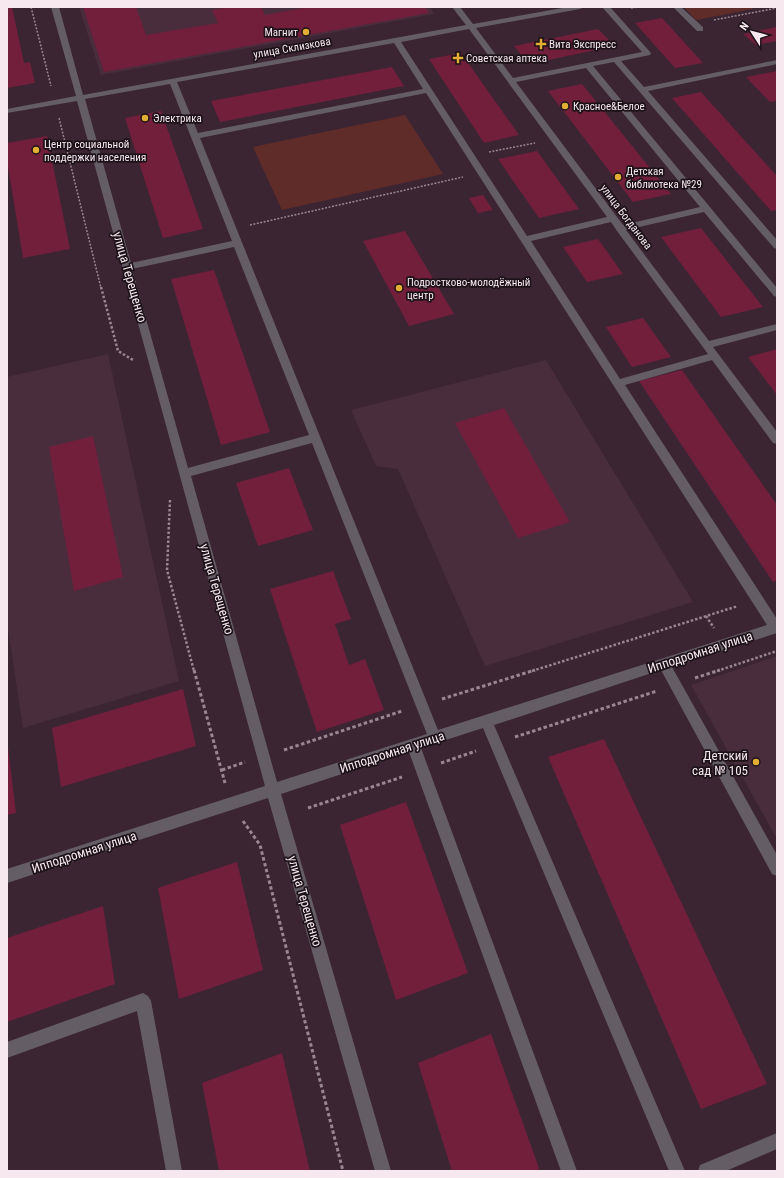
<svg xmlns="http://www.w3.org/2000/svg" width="784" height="1178" font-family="'Roboto Condensed',sans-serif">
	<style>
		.built { fill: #492d3d }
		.green { fill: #5f2c2a }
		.building { fill: #721f3b }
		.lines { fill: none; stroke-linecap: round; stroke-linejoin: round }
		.path-far2 { stroke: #988690; stroke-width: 1.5; stroke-dasharray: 2 1.5; stroke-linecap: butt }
		.path-far1 { stroke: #988690; stroke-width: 2.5; stroke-dasharray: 2.5 2; stroke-linecap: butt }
		.path { stroke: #988690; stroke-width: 3; stroke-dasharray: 3.5 2.5; stroke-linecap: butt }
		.minor { fill: #655d66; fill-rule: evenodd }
		.poi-dot { fill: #e2af34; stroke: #1c1217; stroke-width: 1.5 }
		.labels { text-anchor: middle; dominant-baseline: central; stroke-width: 3.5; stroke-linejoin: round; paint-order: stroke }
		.far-poi-label { font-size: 11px; fill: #f7e8f0; stroke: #1c1217; text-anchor: start }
		.far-street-label { font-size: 11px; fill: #f7e8f0; stroke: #1c1217 }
		.street-label { font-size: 13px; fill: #f7e8f0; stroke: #1c1217 }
		.poi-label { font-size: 13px; fill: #f7e8f0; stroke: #1c1217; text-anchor: end }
	</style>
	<rect width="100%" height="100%" fill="#3b2532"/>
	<path class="built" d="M 79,7 L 430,7 L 434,14 L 101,75 Z
		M 108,354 L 179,681 L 23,728 L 7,622 L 7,377 Z
		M 546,360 L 693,602 L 485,666 L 398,469 L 376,466 L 351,410 Z
		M 777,656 L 777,839 L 691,685 Z"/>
	<path class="green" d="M 684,7 L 751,7 L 753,9 L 696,20 Z
		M 405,115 L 443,174 L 282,210 L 253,147 Z"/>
	<path class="building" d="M 7,7 L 12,7 L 24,63 L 30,62 L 35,83 L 7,88 Z
		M 83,7 L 136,7 L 146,35 L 218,23 L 212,10 L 230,7 L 261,7 L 265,15 L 308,7 L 425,7 L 429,13 L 104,72 Z
		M 662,18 L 703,63 L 675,68 L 635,23 Z
		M 777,27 L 777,41 L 756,45 L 743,34 Z
		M 598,29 L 615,46 L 529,64 L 514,46 Z
		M 461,53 L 519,135 L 484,143 L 429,59 Z
		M 392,67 L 404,86 L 220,122 L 211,101 Z
		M 777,71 L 777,101 L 770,102 L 746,77 Z
		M 582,84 L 671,194 L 633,202 L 548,91 Z
		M 701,92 L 777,176 L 777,210 L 771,211 L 672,98 Z
		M 161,111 L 203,229 L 163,238 L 125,118 Z
		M 47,136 L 70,249 L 23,258 L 8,166 L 7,166 L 7,143 Z
		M 537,151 L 579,209 L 539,218 L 498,159 Z
		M 483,195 L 493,210 L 478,213 L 469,198 Z
		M 701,228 L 763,307 L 721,317 L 661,237 Z
		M 405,231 L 454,314 L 409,326 L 363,241 Z
		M 598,239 L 623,274 L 587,282 L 563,247 Z
		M 214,270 L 270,432 L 221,445 L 171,279 Z
		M 643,318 L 671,357 L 632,367 L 606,327 Z
		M 777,349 L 777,395 L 748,357 Z
		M 682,370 L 777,505 L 777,580 L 773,582 L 639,381 Z
		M 504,408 L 570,522 L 518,538 L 455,423 Z
		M 93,436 L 123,577 L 74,591 L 49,447 Z
		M 289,468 L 313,530 L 258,546 L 236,483 Z
		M 333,571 L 351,619 L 335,624 L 349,665 L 365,659 L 384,710 L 317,732 L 270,589 Z
		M 183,689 L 196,746 L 61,787 L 52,728 Z
		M 7,739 L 16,813 L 7,815 Z
		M 604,739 L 767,1084 L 701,1109 L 548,757 Z
		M 406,802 L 468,973 L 396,1000 L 340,825 Z
		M 237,862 L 263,970 L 179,999 L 158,888 Z
		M 103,906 L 115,984 L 7,1022 L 7,938 Z
		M 491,1034 L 540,1171 L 452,1171 L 418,1063 Z
		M 282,1053 L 310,1171 L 219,1171 L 202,1083 Z"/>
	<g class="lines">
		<path class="path-far2" d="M 31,7 L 51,86
			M 631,8 L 638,7
			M 714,20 L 777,8
			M 59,118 L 101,288
			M 489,152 L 535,143
			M 250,225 L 463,177"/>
		<path class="path-far1" d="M 101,287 L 118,351 L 133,360
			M 170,500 L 167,570 L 194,671
			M 706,616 L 714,628
			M 532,671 L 738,606
			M 717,671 L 777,651"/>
		<path class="path" d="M 194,670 L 225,783
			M 695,678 L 720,670
			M 442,699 L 535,670
			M 515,737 L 657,691
			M 284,750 L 402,711
			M 441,763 L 476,751
			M 222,770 L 245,762
			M 308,808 L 402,777
			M 243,821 L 260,845 L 343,1171"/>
		<path class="minor" d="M 51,7 L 59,7 L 83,95 L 466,25 L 452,7 L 460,7 L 473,24 L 568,7 L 584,7 L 580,9 L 476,28 L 513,78 L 642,52 L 602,7 L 610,7 L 651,53 L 650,55 L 621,61 L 644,87 L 777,60 L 777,64 L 648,91 L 777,240 L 777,249 L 774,248 L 614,62 L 593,66 L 777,288 L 777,297 L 774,296 L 704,212 L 626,230 L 709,341 L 777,324 L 777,330 L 713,347 L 777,432 L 777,444 L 773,443 L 712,360 L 625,385 L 777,619 L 777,633 L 672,667 L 777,855 L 777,876 L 772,874 L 661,670 L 494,725 L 685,1171 L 669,1171 L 483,728 L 421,748 L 577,1171 L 561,1171 L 409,752 L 281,794 L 391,1171 L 375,1171 L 268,798 L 7,883 L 7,869 L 265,786 L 77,101 L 7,113 L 7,109 L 76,96 ZM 469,29 L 607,217 L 527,236 L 401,42 ZM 394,43 L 423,89 L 198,133 L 177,82 ZM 586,68 L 700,207 L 623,225 L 516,82 ZM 170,84 L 232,241 L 131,263 L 85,99 ZM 426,93 L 767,625 L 438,730 L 200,138 ZM 611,222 L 617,231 L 708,354 L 620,379 L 531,241 ZM 234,247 L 309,435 L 188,468 L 132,269 ZM 312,443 L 427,734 L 277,782 L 191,476 Z
			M 673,7 L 681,7 L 703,27 L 703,31 L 697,31 Z
			M 143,993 L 148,996 L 151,1001 L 182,1171 L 166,1171 L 137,1011 L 7,1058 L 7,1042 Z
			M 777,1133 L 777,1149 L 726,1171 L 698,1171 L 700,1165 Z"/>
	</g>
	<g class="poi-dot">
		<circle cx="306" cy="32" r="4"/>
		<path d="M539 38h4v4h4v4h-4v4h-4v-4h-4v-4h4z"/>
		<path d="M456 52h4v4h4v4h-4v4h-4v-4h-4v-4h4z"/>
		<circle cx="565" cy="106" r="4"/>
		<circle cx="145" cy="118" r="4"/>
		<circle cx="36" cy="150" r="4"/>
		<circle cx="618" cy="177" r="4"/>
		<circle cx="399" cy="288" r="4"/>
		<circle cx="756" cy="762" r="4"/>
	</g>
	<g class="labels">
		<g class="far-poi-label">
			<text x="298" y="32" text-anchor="end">Магнит</text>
			<text x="549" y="44">Вита Экспресс</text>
			<text x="466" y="58">Советская аптека</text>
			<text x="573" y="106">Красное&amp;Белое</text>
			<text x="153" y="118">Электрика</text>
			<text x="44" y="144">Центр социальной<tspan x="44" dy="13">поддержки населения</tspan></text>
			<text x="626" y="171">Детская<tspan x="626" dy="13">библиотека №29</tspan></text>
			<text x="407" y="282">Подростково-молодёжный<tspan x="407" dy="13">центр</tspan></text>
		</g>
		<g class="far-street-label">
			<text transform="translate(292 48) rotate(-10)">улица Склизкова</text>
			<text transform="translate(626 217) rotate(53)">улица Богданова</text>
		</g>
		<g class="street-label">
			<text transform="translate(130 277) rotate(74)">улица Терещенко</text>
			<text transform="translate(217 589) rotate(74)">улица Терещенко</text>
			<text transform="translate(700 652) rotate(-18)">Ипподромная улица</text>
			<text transform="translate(392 752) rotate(-18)">Ипподромная улица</text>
			<text transform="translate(84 852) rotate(-18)">Ипподромная улица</text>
			<text transform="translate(305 901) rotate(74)">улица Терещенко</text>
		</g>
		<g class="poi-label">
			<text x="748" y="755">Детский<tspan x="748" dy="15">сад № 105</tspan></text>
		</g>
	</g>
	<rect width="784" height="1178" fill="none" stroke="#f7e8f0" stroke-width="16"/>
	<g transform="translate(752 32) rotate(306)" stroke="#1c1217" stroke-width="3" paint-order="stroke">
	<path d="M0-3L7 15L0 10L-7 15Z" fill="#f7e8f0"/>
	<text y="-6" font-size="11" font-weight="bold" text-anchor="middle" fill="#f7e8f0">N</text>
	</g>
</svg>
